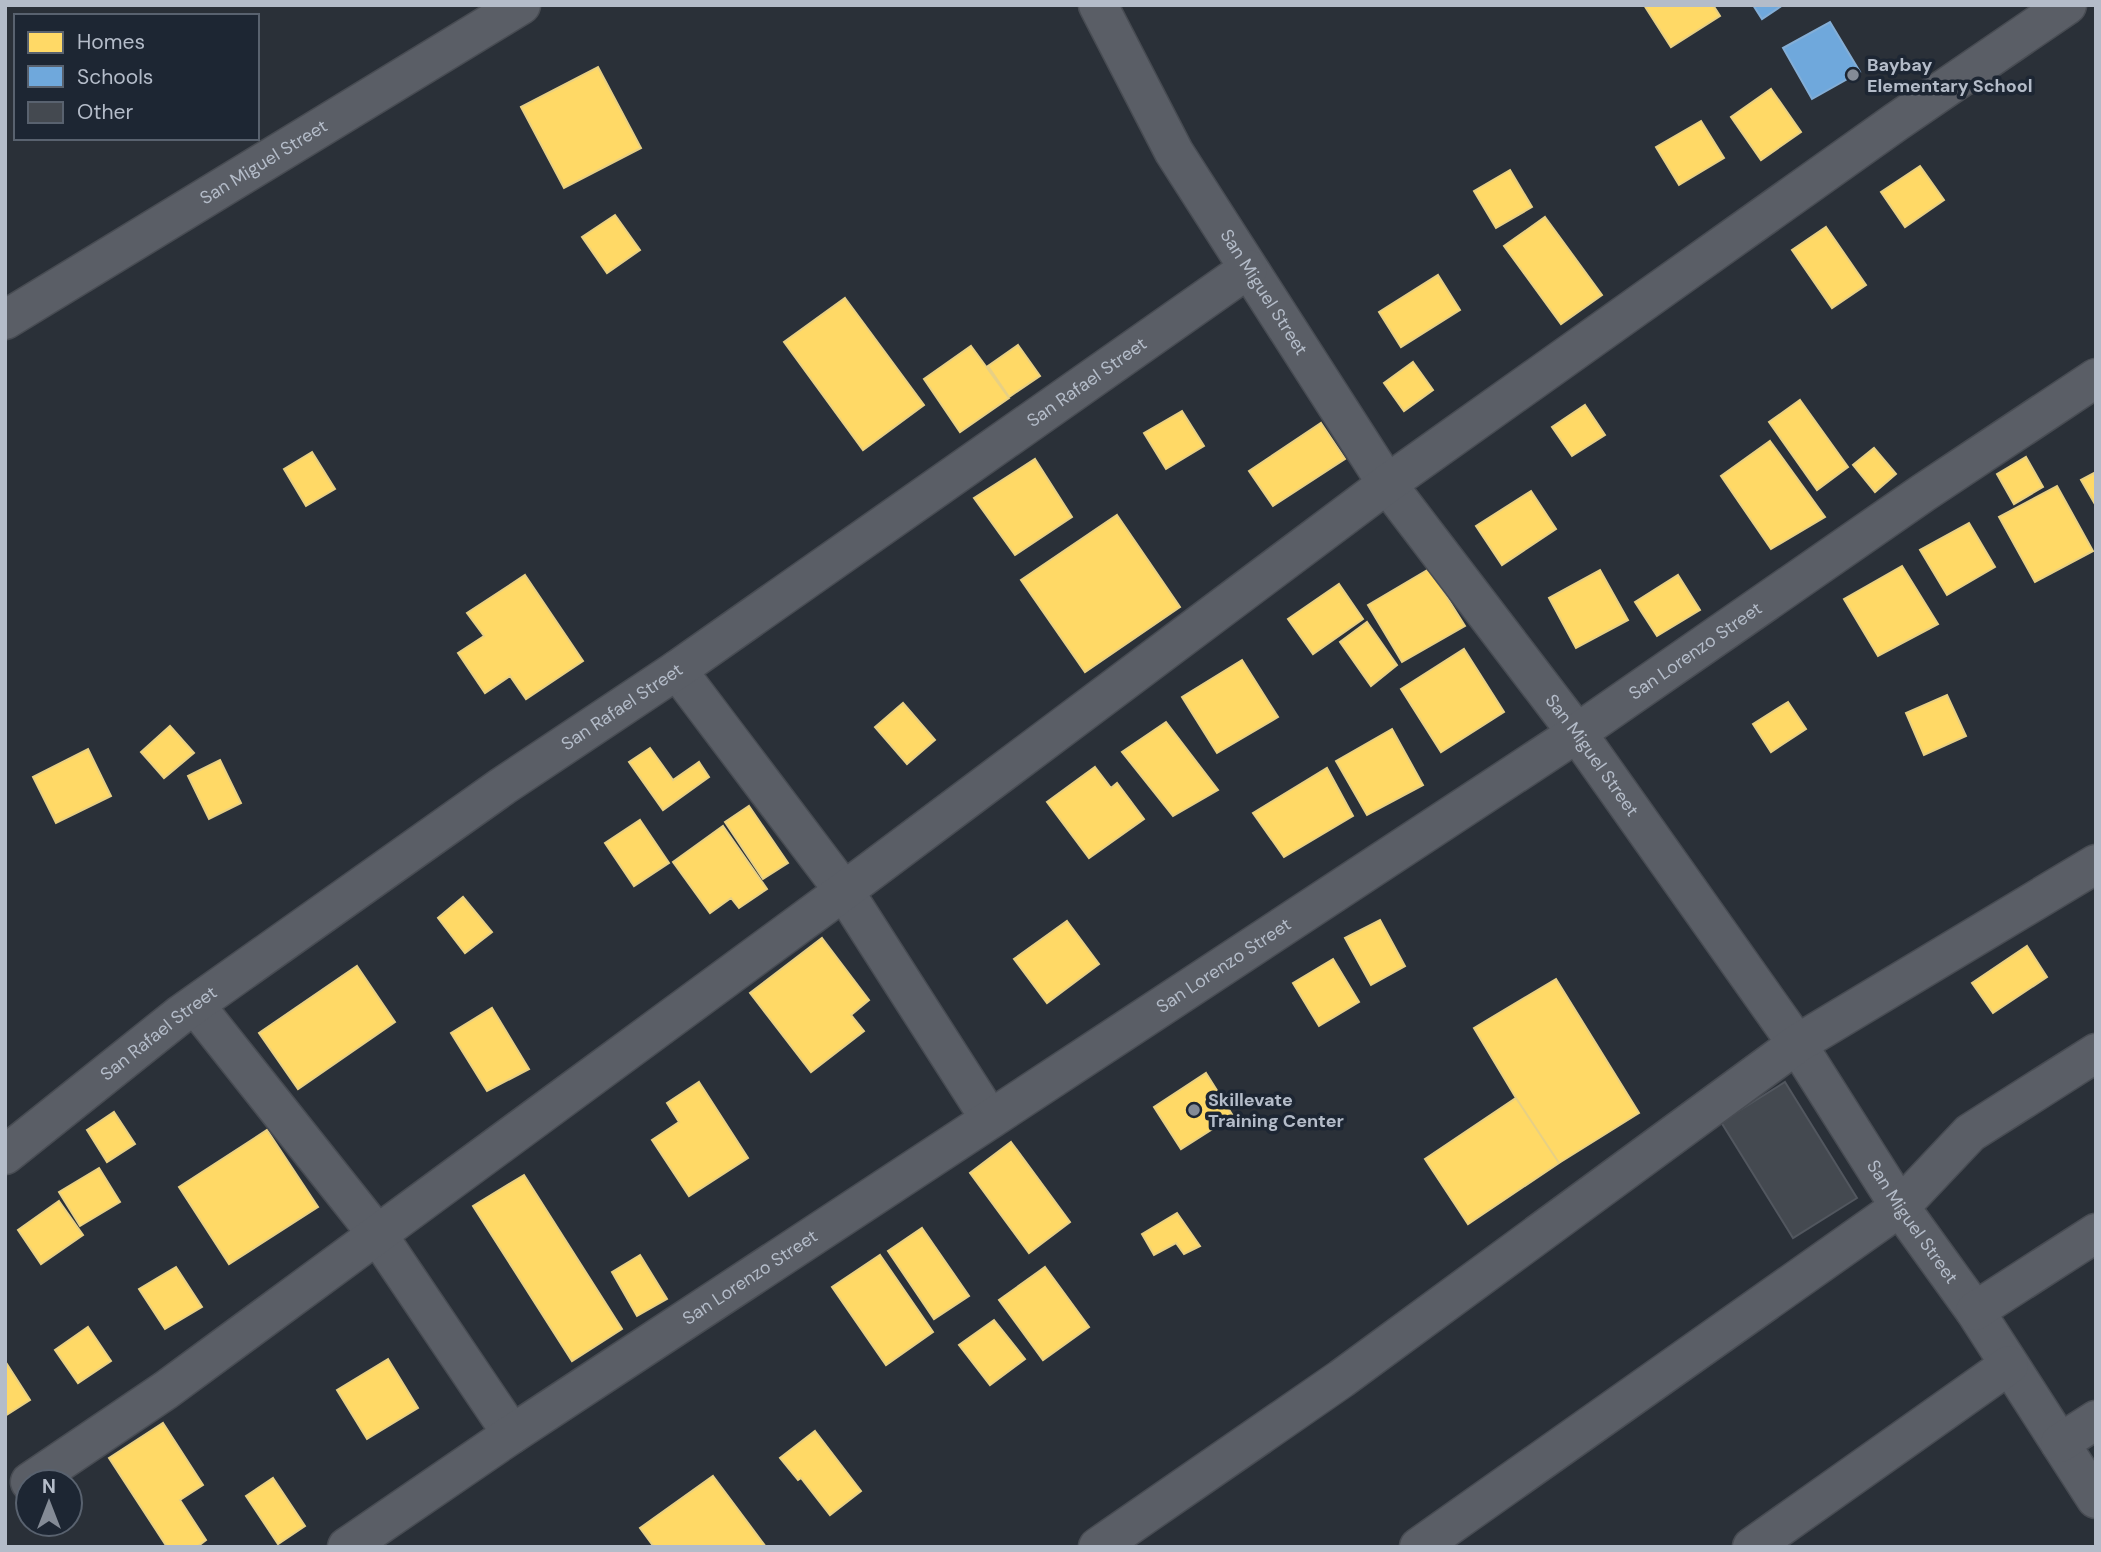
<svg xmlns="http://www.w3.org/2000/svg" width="2101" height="1552" font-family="'DM Sans',sans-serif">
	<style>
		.homes { fill: #ffd966; stroke: #e8d084; stroke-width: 2 }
		.schools { fill: #6fa8dc; stroke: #84aed6; stroke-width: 2 }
		.building { fill: #444950; stroke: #52575f; stroke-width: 2 }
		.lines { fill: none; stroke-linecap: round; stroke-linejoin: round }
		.minor-casing { stroke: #484c53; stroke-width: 41 }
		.minor { stroke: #5a5e66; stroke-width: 38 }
		.poi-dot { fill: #848b96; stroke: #1d2633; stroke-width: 2.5 }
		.labels { text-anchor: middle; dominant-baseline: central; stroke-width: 7; stroke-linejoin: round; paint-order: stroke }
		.poi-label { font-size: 18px; font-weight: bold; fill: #b4bcc9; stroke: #1d2633; text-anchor: start }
		.street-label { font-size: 18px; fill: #b4bcc9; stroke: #1d2633 }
	</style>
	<rect width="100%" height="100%" fill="#2a3038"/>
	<path class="homes" d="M 1644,5 L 1713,5 L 1720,16 L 1671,47 Z
		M 598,67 L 641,148 L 564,188 L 521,107 Z
		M 1771,89 L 1801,132 L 1761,160 L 1731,117 Z
		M 1701,121 L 1724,158 L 1679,185 L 1656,147 Z
		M 1920,166 L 1944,200 L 1905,227 L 1881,192 Z
		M 1510,170 L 1532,207 L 1496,228 L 1474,191 Z
		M 615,215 L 640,250 L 607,273 L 582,237 Z
		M 1545,217 L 1602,295 L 1561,324 L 1504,246 Z
		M 1826,227 L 1866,285 L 1832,308 L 1792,250 Z
		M 1438,275 L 1460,310 L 1401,347 L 1379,312 Z
		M 845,298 L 924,405 L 863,450 L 784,342 Z
		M 1018,345 L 1040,376 L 1009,397 L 988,366 Z
		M 971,346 L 1009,398 L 960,432 L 924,379 Z
		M 1413,362 L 1433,390 L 1404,411 L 1384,383 Z
		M 1800,400 L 1848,467 L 1817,490 L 1769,422 Z
		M 1585,405 L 1605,435 L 1572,456 L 1552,427 Z
		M 1182,411 L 1204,446 L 1166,469 L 1144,433 Z
		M 1321,423 L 1345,459 L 1273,506 L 1249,471 Z
		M 1770,441 L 1825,517 L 1771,549 L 1721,476 Z
		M 1874,448 L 1896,474 L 1875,492 L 1853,465 Z
		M 312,452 L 335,489 L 306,506 L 284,469 Z
		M 2026,457 L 2043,487 L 2014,504 L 1997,474 Z
		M 1035,459 L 1072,517 L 1015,555 L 974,498 Z
		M 2096,472 L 2096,506 L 2081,480 Z
		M 2057,486 L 2093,551 L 2035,582 L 1999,517 Z
		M 1531,491 L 1556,529 L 1502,565 L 1476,526 Z
		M 1117,515 L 1180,607 L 1085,672 L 1021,580 Z
		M 1969,523 L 1995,567 L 1947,595 L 1920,550 Z
		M 1902,566 L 1938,624 L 1878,656 L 1844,599 Z
		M 1429,569 L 1465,626 L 1402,662 L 1368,605 Z
		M 1600,570 L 1628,620 L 1576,648 L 1549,598 Z
		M 525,575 L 583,661 L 526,699 L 510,676 L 485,693 L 458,653 L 484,636 L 467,613 Z
		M 1678,575 L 1700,610 L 1657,636 L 1635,602 Z
		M 1339,584 L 1363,619 L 1313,654 L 1288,619 Z
		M 1367,622 L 1397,665 L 1371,686 L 1340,642 Z
		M 1464,649 L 1504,712 L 1441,752 L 1401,689 Z
		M 1242,660 L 1278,717 L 1217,753 L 1182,697 Z
		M 1947,695 L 1966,736 L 1924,755 L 1906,713 Z
		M 1788,702 L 1806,729 L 1771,752 L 1753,724 Z
		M 903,703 L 935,740 L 907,764 L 875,727 Z
		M 1166,722 L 1218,790 L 1173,816 L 1122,752 Z
		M 170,726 L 194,753 L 164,778 L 141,752 Z
		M 1392,729 L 1423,785 L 1367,815 L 1336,761 Z
		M 650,748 L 673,780 L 699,762 L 709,777 L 663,810 L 629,762 Z
		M 88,749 L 111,796 L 56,823 L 33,777 Z
		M 220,760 L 241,803 L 209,819 L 188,776 Z
		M 1095,767 L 1111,788 L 1117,783 L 1144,819 L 1089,858 L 1047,802 Z
		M 1327,768 L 1353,816 L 1284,857 L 1253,813 Z
		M 749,806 L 788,863 L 763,879 L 725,822 Z
		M 640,820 L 669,863 L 634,886 L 605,843 Z
		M 723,826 L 767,889 L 739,908 L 731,898 L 710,913 L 673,862 Z
		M 463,897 L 492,932 L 465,953 L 438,918 Z
		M 1380,920 L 1405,966 L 1371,985 L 1345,938 Z
		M 1067,921 L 1099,964 L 1047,1003 L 1014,959 Z
		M 822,938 L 869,1000 L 851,1015 L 864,1031 L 811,1072 L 750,993 Z
		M 2027,946 L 2047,977 L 1993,1013 L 1972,983 Z
		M 1333,959 L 1359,1002 L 1319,1026 L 1293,983 Z
		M 357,966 L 395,1022 L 298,1089 L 259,1033 Z
		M 1556,979 L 1639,1113 L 1559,1163 L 1516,1098 L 1474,1028 Z
		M 492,1008 L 529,1069 L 487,1091 L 451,1033 Z
		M 1206,1073 L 1233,1116 L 1181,1149 L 1154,1107 Z
		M 699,1082 L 748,1158 L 689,1196 L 652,1140 L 679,1122 L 667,1103 Z
		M 1516,1098 L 1559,1163 L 1468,1224 L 1425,1159 Z
		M 114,1112 L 135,1144 L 107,1162 L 87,1130 Z
		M 267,1130 L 318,1207 L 229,1264 L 179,1187 Z
		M 1011,1142 L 1070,1222 L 1029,1253 L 970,1173 Z
		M 99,1168 L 120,1202 L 80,1226 L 59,1192 Z
		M 524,1175 L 622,1329 L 572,1361 L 473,1206 Z
		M 59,1201 L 83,1235 L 41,1264 L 18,1230 Z
		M 1177,1213 L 1200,1246 L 1184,1254 L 1176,1243 L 1154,1255 L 1142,1234 Z
		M 922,1228 L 969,1296 L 934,1319 L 888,1251 Z
		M 640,1255 L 667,1299 L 637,1316 L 612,1272 Z
		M 880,1255 L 933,1332 L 886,1365 L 832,1287 Z
		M 176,1267 L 202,1307 L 165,1329 L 139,1289 Z
		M 1045,1267 L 1089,1327 L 1043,1360 L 999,1300 Z
		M 994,1320 L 1025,1359 L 990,1385 L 959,1345 Z
		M 88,1327 L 111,1361 L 78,1383 L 55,1350 Z
		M 388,1359 L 418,1408 L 367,1439 L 337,1390 Z
		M 5,1361 L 30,1400 L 5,1416 Z
		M 163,1423 L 203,1485 L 180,1500 L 206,1540 L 197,1547 L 167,1547 L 109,1458 Z
		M 815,1431 L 861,1491 L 830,1515 L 801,1478 L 798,1480 L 780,1458 Z
		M 713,1476 L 766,1547 L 654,1547 L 640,1528 Z
		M 273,1478 L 305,1526 L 278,1544 L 246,1496 Z"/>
	<path class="schools" d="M 1753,5 L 1783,5 L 1762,19 Z
		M 1830,22 L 1860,72 L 1812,99 L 1783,48 Z"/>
	<path class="building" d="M 1785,1082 L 1857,1198 L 1793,1238 L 1721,1122 Z"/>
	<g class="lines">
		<defs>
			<g id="minor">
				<path id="s1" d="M 1098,5 L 1174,152 L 1387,484 L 1577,733 L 1797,1044 L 1900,1207 L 1975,1311 L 2096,1499"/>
				<path id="s2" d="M 5,320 L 521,5"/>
				<path d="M 677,670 L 844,891 L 990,1119"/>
				<path d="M 195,1005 L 377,1234 L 512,1434"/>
				<path id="s3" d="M 5,1155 L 180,1015 L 503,786 L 677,670 L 1248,269"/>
				<path d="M 1975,1311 L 2096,1233"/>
				<path d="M 2060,1443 L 2096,1420"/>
				<path d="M 30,1482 L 166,1390 L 844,891 L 1387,484 L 1896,122 L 2067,5"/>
				<path id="s4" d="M 347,1547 L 512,1434 L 1577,733 L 1923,493 L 2096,378"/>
				<path d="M 1098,1547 L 1341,1379 L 1797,1044 L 2096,864"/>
				<path d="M 1419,1547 L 1900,1207 L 1970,1133 L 2096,1053"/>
				<path d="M 1752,1547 L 2009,1365"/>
			</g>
		</defs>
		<use href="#minor" class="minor-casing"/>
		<use href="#minor" class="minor"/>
	</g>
	<g class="poi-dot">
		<circle cx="1853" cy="75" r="7"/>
		<circle cx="1194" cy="1110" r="7"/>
	</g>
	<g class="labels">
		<g class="poi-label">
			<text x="1867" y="65">Baybay<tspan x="1867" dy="21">Elementary School</tspan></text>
			<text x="1208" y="1100">Skillevate<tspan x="1208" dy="21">Training Center</tspan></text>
		</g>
		<g class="street-label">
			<text stroke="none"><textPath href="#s2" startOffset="303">San Miguel Street</textPath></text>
			<text stroke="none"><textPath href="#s1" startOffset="332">San Miguel Street</textPath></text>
			<text stroke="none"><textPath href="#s3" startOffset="1330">San Rafael Street</textPath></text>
			<text stroke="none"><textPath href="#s4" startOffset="1619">San Lorenzo Street</textPath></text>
			<text stroke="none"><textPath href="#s3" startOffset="763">San Rafael Street</textPath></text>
			<text stroke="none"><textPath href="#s1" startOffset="900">San Miguel Street</textPath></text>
			<text stroke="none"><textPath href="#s4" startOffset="1052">San Lorenzo Street</textPath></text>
			<text stroke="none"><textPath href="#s3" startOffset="196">San Rafael Street</textPath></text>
			<text stroke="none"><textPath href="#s1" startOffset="1466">San Miguel Street</textPath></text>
			<text stroke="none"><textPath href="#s4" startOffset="485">San Lorenzo Street</textPath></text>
		</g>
	</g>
	<rect width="2101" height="1552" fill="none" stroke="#b4bcc9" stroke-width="14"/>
	<rect x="14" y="14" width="245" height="126" fill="#1d2633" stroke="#59626f" stroke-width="2"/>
	<rect x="28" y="32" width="35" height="21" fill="#ffd966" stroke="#59626f" stroke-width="2"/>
	<text x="77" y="49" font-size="21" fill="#b4bcc9">Homes</text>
	<rect x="28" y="66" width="35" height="21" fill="#6fa8dc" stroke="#59626f" stroke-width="2"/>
	<text x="77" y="84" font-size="21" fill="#b4bcc9">Schools</text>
	<rect x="28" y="102" width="35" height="21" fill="#444950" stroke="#59626f" stroke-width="2"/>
	<text x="77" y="119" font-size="21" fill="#b4bcc9">Other</text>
	<g transform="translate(49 1503)"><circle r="33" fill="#1d2633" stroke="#59626f" stroke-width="2"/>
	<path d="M0-5L12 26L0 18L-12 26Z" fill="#848b96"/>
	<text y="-10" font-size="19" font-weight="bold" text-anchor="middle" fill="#b4bcc9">N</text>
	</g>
</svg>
